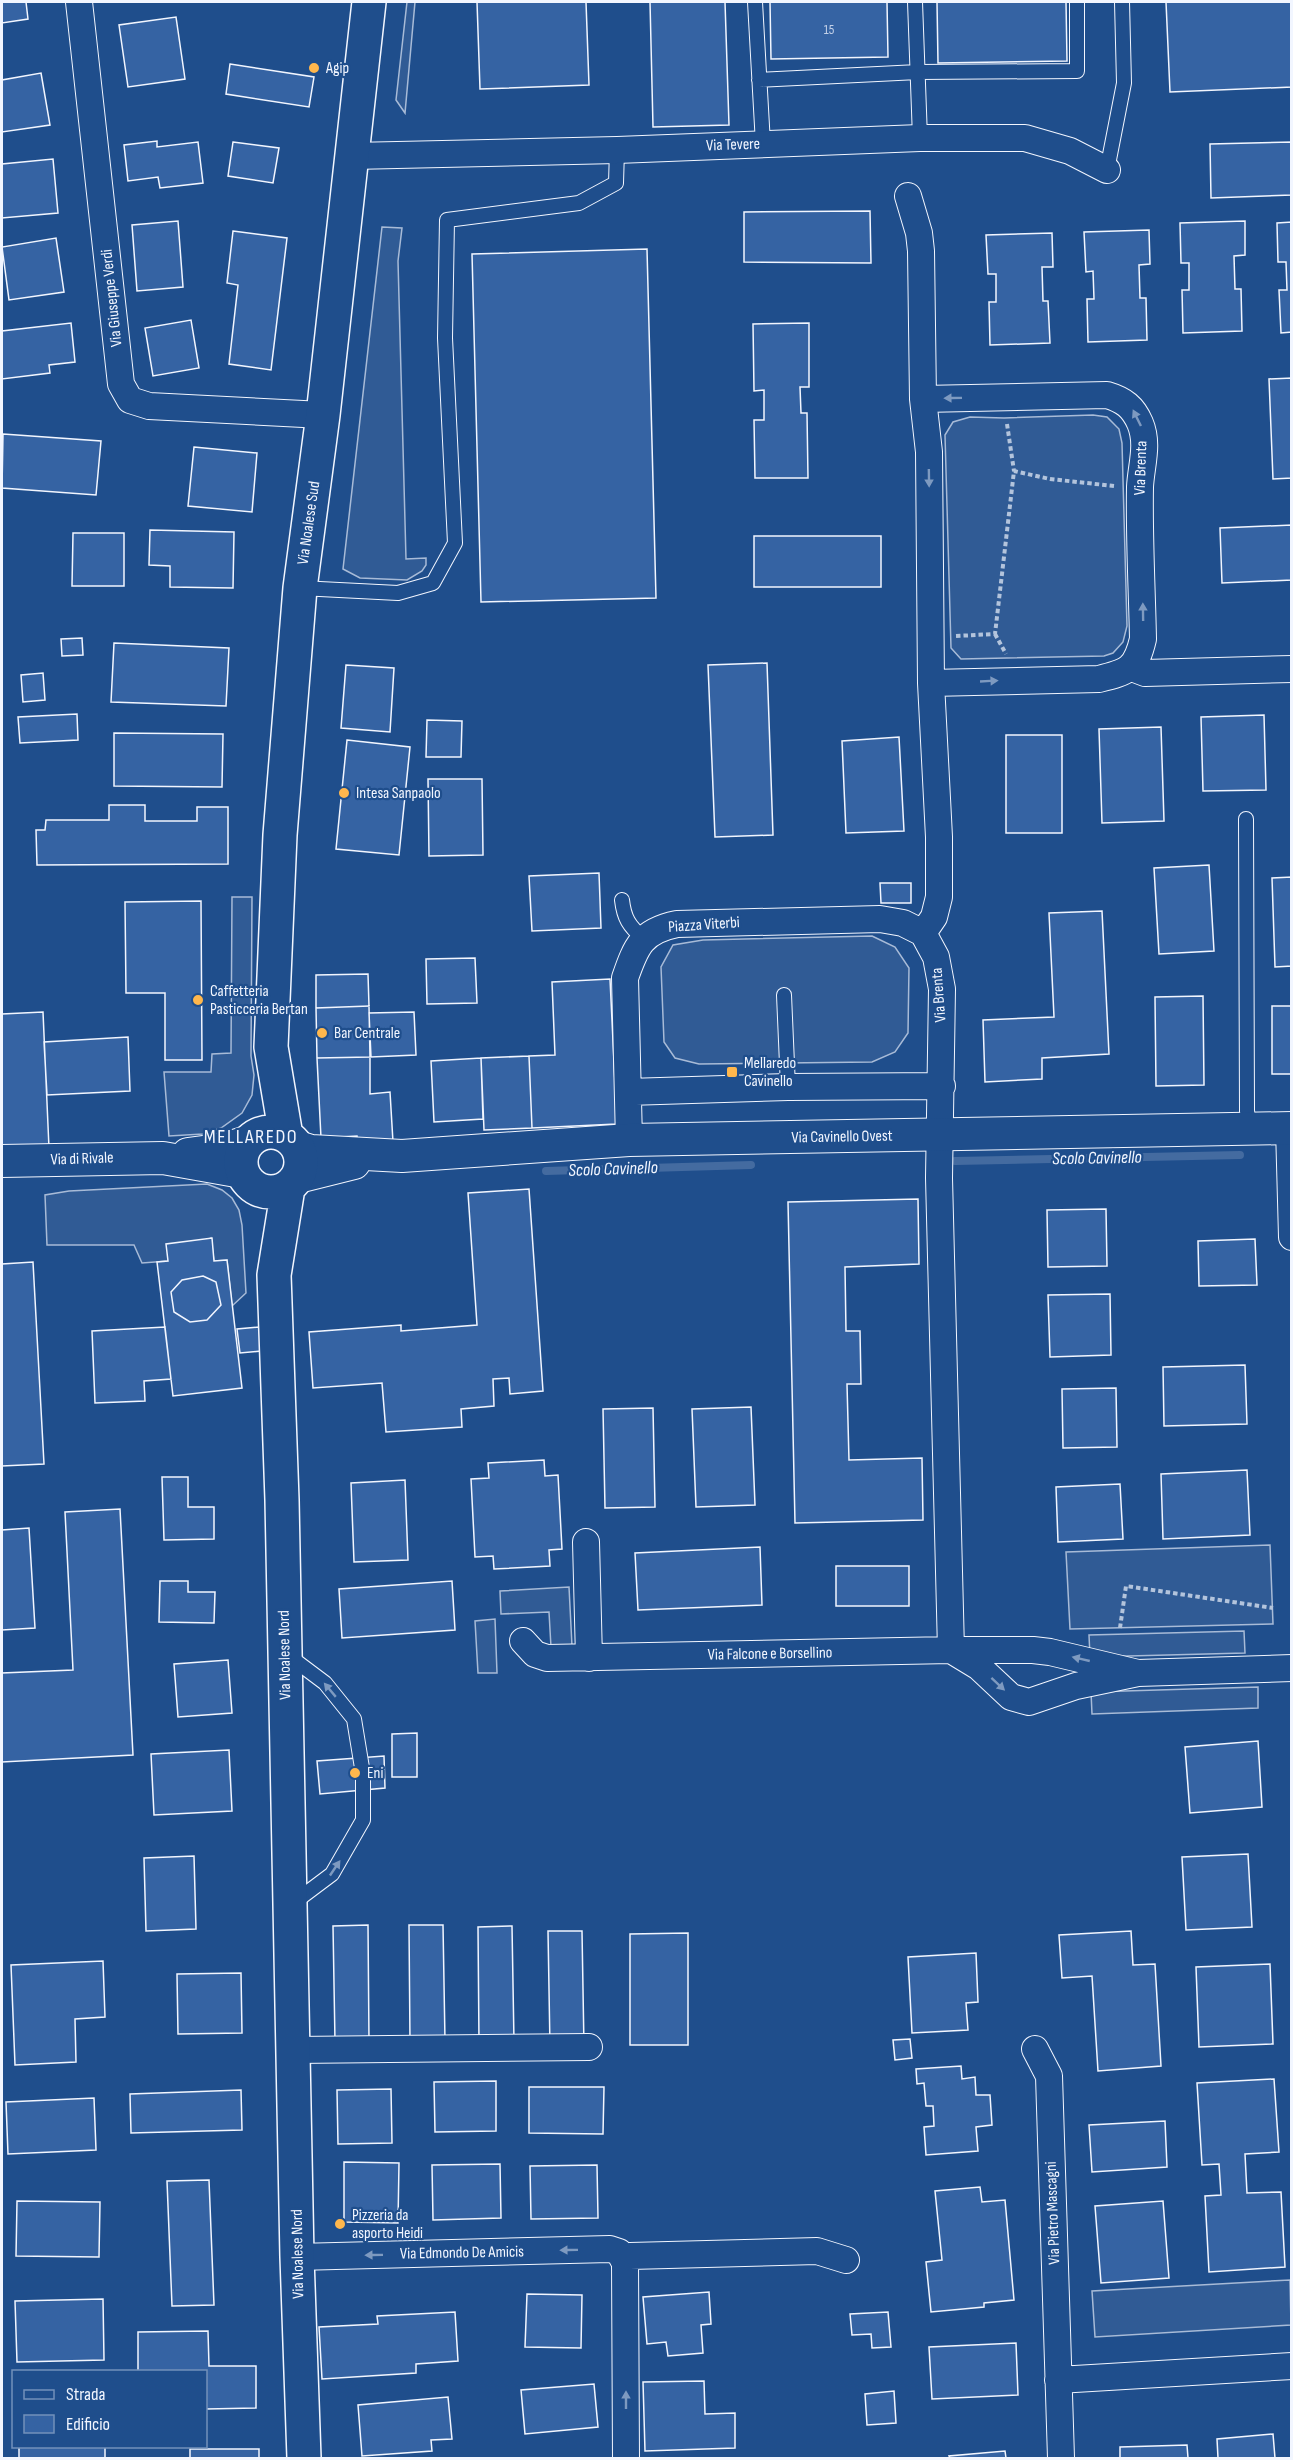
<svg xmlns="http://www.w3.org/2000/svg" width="1293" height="2460" font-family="'Sofia Sans Condensed',sans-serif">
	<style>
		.built { fill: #305b95; stroke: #a8bbd7; stroke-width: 1.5 }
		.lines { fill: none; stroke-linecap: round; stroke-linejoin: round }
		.stream { stroke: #446ba0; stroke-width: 8 }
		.building { fill: #3563a3; stroke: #f2f6ff; stroke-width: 1.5 }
		.service-casing { stroke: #f2f6ff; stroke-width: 16 }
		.minor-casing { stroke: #f2f6ff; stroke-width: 28 }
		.tertiary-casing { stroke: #f2f6ff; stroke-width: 34 }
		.primary-casing { stroke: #f2f6ff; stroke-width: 36 }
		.path { stroke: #b3c4dc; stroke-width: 4; stroke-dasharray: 4.5 3; stroke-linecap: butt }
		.service { stroke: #1f4e8c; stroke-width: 14 }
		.minor { stroke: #1f4e8c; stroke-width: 26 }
		.tertiary { stroke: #1f4e8c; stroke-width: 32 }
		.primary { stroke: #1f4e8c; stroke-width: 33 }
		.oneway { fill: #7e9ac0 }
		.poi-dot { fill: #ffb74d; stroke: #1f4e8c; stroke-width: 2 }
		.labels { text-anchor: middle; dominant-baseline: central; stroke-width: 4.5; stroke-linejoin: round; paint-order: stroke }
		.number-label { font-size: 14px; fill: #c3d1e8 }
		.poi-label { font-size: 16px; fill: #f2f6ff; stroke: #1f4e8c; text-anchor: start }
		.street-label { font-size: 16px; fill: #f2f6ff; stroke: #1f4e8c }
		.water-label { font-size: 18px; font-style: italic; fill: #f2f6ff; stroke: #1f4e8c }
		.quarter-label { font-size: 20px; letter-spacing: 1.5px; fill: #f2f6ff; stroke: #1f4e8c }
	</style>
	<rect width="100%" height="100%" fill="#1f4e8c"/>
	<path class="built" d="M 407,2 L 415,2 L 405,113 L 396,100 Z
		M 382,227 L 402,228 L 398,261 L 406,559 L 426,558 L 426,565 L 422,571 L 407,580 L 360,578 L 343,569 Z
		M 1093,415 L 1107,417 L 1119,429 L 1122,443 L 1127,626 L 1123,642 L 1113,653 L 1104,656 L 961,659 L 951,648 L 945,435 L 953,422 L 970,417 L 1004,418 Z
		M 232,897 L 252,897 L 251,1056 L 254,1075 L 252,1095 L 242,1113 L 221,1128 L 203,1134 L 169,1136 L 164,1072 L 211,1072 L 212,1054 L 231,1053 Z
		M 872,936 L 895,947 L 909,968 L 908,1033 L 895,1052 L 872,1062 L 699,1064 L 675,1058 L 664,1042 L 661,967 L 673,945 L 703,940 Z
		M 207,1184 L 222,1190 L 232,1198 L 239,1210 L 242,1225 L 246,1293 L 232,1306 L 227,1260 L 214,1261 L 211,1238 L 168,1261 L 142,1263 L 134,1245 L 47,1245 L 45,1195 L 69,1191 Z
		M 1270,1545 L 1273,1624 L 1070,1629 L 1066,1552 Z
		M 569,1587 L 572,1646 L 551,1647 L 549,1612 L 501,1614 L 500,1591 Z
		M 495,1619 L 497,1673 L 478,1673 L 475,1621 Z
		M 1244,1631 L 1245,1653 L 1090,1657 L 1089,1635 Z
		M 1258,1687 L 1258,1708 L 1092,1714 L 1091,1692 Z
		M 1290,2280 L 1291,2325 L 1095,2337 L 1092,2291 Z"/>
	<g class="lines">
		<path class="stream" d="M 955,1161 L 1240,1155
			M 546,1171 L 751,1165"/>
	</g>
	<path class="building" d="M 2,2 L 26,2 L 28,19 L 2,23 Z
		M 477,2 L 586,2 L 589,85 L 480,89 Z
		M 650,2 L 725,2 L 729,125 L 653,127 Z
		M 770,2 L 887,2 L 888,57 L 771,59 Z
		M 937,2 L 1066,2 L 1067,61 L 938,63 Z
		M 1166,2 L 1292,2 L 1292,87 L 1170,92 Z
		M 176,17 L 185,79 L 128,87 L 119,25 Z
		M 230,64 L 314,77 L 309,107 L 226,94 Z
		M 41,73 L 50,125 L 2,132 L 2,80 Z
		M 157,141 L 157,147 L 198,142 L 203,183 L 160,188 L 158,177 L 128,181 L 124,145 Z
		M 233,142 L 279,148 L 273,183 L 228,176 Z
		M 1292,142 L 1292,195 L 1211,198 L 1210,144 Z
		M 53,159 L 58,213 L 2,218 L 2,164 Z
		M 870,211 L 871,263 L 744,262 L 744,212 Z
		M 178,221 L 183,287 L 137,291 L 132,225 Z
		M 1245,221 L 1245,255 L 1234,256 L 1235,289 L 1241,289 L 1242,331 L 1183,333 L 1182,290 L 1189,290 L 1189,263 L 1181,263 L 1180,223 Z
		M 1292,222 L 1292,332 L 1281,333 L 1279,290 L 1287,290 L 1286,262 L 1278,262 L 1277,223 Z
		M 1149,230 L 1150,264 L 1139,265 L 1140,298 L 1146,298 L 1147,340 L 1088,342 L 1087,299 L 1094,299 L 1093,271 L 1086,272 L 1084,232 Z
		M 233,231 L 287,238 L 271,370 L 229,364 L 238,285 L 227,283 Z
		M 1052,233 L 1053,267 L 1042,267 L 1043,301 L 1048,301 L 1050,343 L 990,345 L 989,302 L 996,302 L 996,274 L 988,274 L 986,235 Z
		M 56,238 L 64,292 L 9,300 L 2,247 Z
		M 647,249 L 656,598 L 481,602 L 472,254 Z
		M 191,320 L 199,368 L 153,376 L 145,328 Z
		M 71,323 L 75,362 L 49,365 L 50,373 L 2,379 L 2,331 Z
		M 809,323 L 809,387 L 800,387 L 801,413 L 807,413 L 808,478 L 755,478 L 754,420 L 764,420 L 764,390 L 754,391 L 753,324 Z
		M 1292,378 L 1292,478 L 1273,479 L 1269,379 Z
		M 3,434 L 101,441 L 96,495 L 2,488 Z
		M 194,447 L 257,453 L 252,512 L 188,506 Z
		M 1292,525 L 1292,580 L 1222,583 L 1220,528 Z
		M 150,530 L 234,532 L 233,588 L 170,587 L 170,566 L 149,565 Z
		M 73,533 L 124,533 L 124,586 L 72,586 Z
		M 754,536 L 881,536 L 881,587 L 754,587 Z
		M 82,638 L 83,655 L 62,656 L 61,639 Z
		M 114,643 L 229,648 L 226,706 L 111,702 Z
		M 767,663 L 773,835 L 715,837 L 708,665 Z
		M 346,665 L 394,668 L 390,732 L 341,728 Z
		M 43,673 L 45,700 L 23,702 L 21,675 Z
		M 77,714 L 78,740 L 20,743 L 18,717 Z
		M 1264,715 L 1266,790 L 1203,791 L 1201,717 Z
		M 427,720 L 462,721 L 461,757 L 426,757 Z
		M 1161,727 L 1164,821 L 1102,823 L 1099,729 Z
		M 114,733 L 223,734 L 222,787 L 114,786 Z
		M 1006,735 L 1062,735 L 1062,833 L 1006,833 Z
		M 899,737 L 904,831 L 846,833 L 842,741 Z
		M 347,740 L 410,747 L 399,855 L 336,849 Z
		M 428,779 L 482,779 L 483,855 L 429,856 Z
		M 109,805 L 145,805 L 145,821 L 197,821 L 197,807 L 228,807 L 228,864 L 37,865 L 36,830 L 45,830 L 46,820 L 109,820 Z
		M 1209,865 L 1214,951 L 1159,954 L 1154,868 Z
		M 599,873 L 601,928 L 532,931 L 529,876 Z
		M 1292,877 L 1292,966 L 1275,967 L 1272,878 Z
		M 880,883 L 911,883 L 911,903 L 881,903 Z
		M 201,901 L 202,1060 L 165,1060 L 165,993 L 126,993 L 125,902 Z
		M 1102,911 L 1109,1054 L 1042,1058 L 1042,1079 L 985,1082 L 983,1020 L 1054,1017 L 1049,913 Z
		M 475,958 L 477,1003 L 427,1004 L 426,959 Z
		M 368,974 L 369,1006 L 316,1008 L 316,975 Z
		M 610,979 L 617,1124 L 532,1128 L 529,1056 L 555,1055 L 552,982 Z
		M 1203,996 L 1204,1085 L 1156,1086 L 1155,997 Z
		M 369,1006 L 370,1057 L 317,1058 L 316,1008 Z
		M 1272,1006 L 1292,1006 L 1292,1074 L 1272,1074 Z
		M 43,1012 L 49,1148 L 2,1150 L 2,1014 Z
		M 414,1012 L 416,1055 L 371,1057 L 369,1013 Z
		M 128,1037 L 130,1091 L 47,1095 L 44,1042 Z
		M 529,1056 L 532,1128 L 484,1130 L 481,1058 Z
		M 370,1057 L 370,1094 L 390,1092 L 393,1142 L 358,1144 L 357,1136 L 321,1138 L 317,1058 Z
		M 481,1058 L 483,1119 L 434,1122 L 431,1061 Z
		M 529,1189 L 543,1391 L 510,1394 L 509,1378 L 493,1379 L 494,1406 L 461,1409 L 462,1427 L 386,1432 L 382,1383 L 313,1388 L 309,1332 L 401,1325 L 401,1331 L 477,1325 L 468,1193 Z
		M 918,1199 L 919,1264 L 845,1267 L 846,1331 L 860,1331 L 861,1384 L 847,1384 L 849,1460 L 922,1458 L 923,1520 L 795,1523 L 788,1202 Z
		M 1106,1209 L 1107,1266 L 1048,1267 L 1047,1210 Z
		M 212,1238 L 214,1261 L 227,1260 L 242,1388 L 173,1396 L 157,1262 L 168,1261 L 166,1244 Z
		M 1255,1239 L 1257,1285 L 1199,1286 L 1198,1241 Z
		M 33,1262 L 44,1464 L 2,1466 L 2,1264 Z
		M 203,1276 L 216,1282 L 221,1305 L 207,1320 L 190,1322 L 174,1312 L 171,1292 L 182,1280 Z
		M 1110,1294 L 1111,1355 L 1050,1357 L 1048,1295 Z
		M 165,1327 L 171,1379 L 144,1381 L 145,1401 L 95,1403 L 92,1331 Z
		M 259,1327 L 261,1351 L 240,1353 L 237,1329 Z
		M 1245,1365 L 1247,1424 L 1164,1426 L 1163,1367 Z
		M 1116,1388 L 1117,1447 L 1063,1448 L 1062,1389 Z
		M 751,1407 L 755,1505 L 696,1507 L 692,1409 Z
		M 653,1408 L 655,1507 L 605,1508 L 603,1409 Z
		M 544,1460 L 545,1476 L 558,1475 L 562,1549 L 549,1550 L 550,1566 L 494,1569 L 493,1556 L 475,1557 L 471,1479 L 489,1478 L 488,1463 Z
		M 1247,1470 L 1250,1535 L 1163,1539 L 1161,1474 Z
		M 162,1477 L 188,1477 L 188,1507 L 214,1507 L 214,1539 L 164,1540 Z
		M 405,1480 L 408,1560 L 354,1562 L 351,1483 Z
		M 1120,1484 L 1123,1539 L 1058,1542 L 1056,1487 Z
		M 120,1509 L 133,1755 L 2,1762 L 2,1673 L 73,1670 L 65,1512 Z
		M 29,1528 L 35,1628 L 2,1630 L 2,1530 Z
		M 760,1547 L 762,1605 L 638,1610 L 635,1553 Z
		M 836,1566 L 909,1566 L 909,1606 L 836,1606 Z
		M 160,1581 L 188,1581 L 188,1592 L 215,1592 L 214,1623 L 159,1622 Z
		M 452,1581 L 455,1630 L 342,1638 L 339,1589 Z
		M 228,1660 L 232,1713 L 178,1717 L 174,1664 Z
		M 417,1733 L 417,1777 L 392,1777 L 392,1734 Z
		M 1258,1741 L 1262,1807 L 1190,1813 L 1185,1747 Z
		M 229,1750 L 232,1811 L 154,1815 L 151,1754 Z
		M 384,1756 L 385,1788 L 320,1794 L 317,1761 Z
		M 1248,1854 L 1252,1927 L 1186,1930 L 1182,1857 Z
		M 194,1856 L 196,1929 L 146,1931 L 144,1858 Z
		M 368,1925 L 369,2041 L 335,2042 L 333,1926 Z
		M 409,1925 L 443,1925 L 445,2041 L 410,2042 Z
		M 512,1926 L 514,2042 L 479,2043 L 478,1927 Z
		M 548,1931 L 582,1931 L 584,2047 L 550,2047 Z
		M 1131,1931 L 1133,1965 L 1155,1964 L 1161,2066 L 1098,2071 L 1092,1976 L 1062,1978 L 1059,1935 Z
		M 688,1933 L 688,2045 L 630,2045 L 630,1934 Z
		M 976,1953 L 978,2002 L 966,2003 L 968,2030 L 912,2033 L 908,1957 Z
		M 103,1961 L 105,2017 L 75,2019 L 76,2062 L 15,2065 L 11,1965 Z
		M 1270,1964 L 1273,2044 L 1199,2047 L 1196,1967 Z
		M 241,1973 L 242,2033 L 178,2034 L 177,1974 Z
		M 910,2039 L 912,2058 L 895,2060 L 893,2040 Z
		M 961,2066 L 962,2079 L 975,2077 L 976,2095 L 990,2095 L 992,2125 L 976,2127 L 978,2151 L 926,2155 L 924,2127 L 934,2126 L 933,2106 L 926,2106 L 924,2083 L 917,2084 L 916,2069 Z
		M 1274,2079 L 1279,2152 L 1245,2154 L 1247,2193 L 1281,2192 L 1285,2267 L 1209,2272 L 1205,2196 L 1221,2195 L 1219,2164 L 1202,2165 L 1197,2083 Z
		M 496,2081 L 496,2131 L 435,2132 L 434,2082 Z
		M 529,2087 L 604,2087 L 603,2134 L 529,2133 Z
		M 391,2089 L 392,2143 L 338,2144 L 337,2090 Z
		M 241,2090 L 242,2130 L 131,2133 L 130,2094 Z
		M 94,2098 L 96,2150 L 8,2154 L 6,2102 Z
		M 1165,2121 L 1167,2167 L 1092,2172 L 1089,2125 Z
		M 344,2162 L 399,2163 L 398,2223 L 344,2222 Z
		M 500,2164 L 501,2218 L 433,2220 L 432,2165 Z
		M 597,2165 L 598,2218 L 531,2219 L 530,2166 Z
		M 209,2180 L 214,2305 L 172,2306 L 167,2181 Z
		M 980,2187 L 982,2202 L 1005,2200 L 1014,2300 L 984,2303 L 984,2307 L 931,2312 L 926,2262 L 942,2260 L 935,2191 Z
		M 17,2201 L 100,2202 L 99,2257 L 16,2256 Z
		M 1163,2201 L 1169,2278 L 1101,2283 L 1095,2206 Z
		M 709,2292 L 711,2324 L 701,2325 L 703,2353 L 668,2356 L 666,2342 L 647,2344 L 643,2297 Z
		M 527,2294 L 582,2295 L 581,2348 L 525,2347 Z
		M 103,2299 L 104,2360 L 17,2362 L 15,2301 Z
		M 455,2312 L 458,2361 L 416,2364 L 416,2373 L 322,2379 L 319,2327 L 378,2324 L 377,2316 Z
		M 888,2312 L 891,2347 L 872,2348 L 871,2334 L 852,2335 L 850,2314 Z
		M 208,2331 L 209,2366 L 256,2366 L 256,2408 L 206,2409 L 206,2372 L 138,2372 L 138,2332 Z
		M 1016,2343 L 1018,2395 L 932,2399 L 929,2347 Z
		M 704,2381 L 705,2414 L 735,2413 L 735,2448 L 645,2451 L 643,2382 Z
		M 594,2384 L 598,2427 L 525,2434 L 521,2390 Z
		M 894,2391 L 896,2423 L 867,2425 L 865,2394 Z
		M 448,2397 L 452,2439 L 431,2440 L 432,2451 L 362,2456 L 358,2405 Z
		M 1273,2434 L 1275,2458 L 1218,2458 L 1217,2439 Z
		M 1187,2445 L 1188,2458 L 1120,2458 L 1120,2447 Z
		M 19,2446 L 105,2446 L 105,2458 L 19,2458 Z
		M 190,2449 L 259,2449 L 259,2458 L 190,2458 Z
		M 1005,2451 L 1006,2458 L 950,2458 L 949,2456 Z"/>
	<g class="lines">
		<defs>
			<path id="service" d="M 755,2 L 763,144
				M 915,2 L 920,138
				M 759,80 L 918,72 L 1077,71 L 1077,2
				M 1107,170 L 1124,83 L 1122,2
				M 300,588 L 398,593 L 433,583 L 455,543 L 445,338 L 447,220 L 579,203 L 616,183 L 617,150
				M 1246,819 L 1247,1111 L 1250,1128
				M 622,900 C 624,918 629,926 643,938
				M 784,995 L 788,1087
				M 289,1656 L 325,1683 L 354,1719 L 363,1774 L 363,1820 L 332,1874 L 292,1904"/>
			<path id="minor" d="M 79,2 L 121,384 L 130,400 L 149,406 L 323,415
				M 352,156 L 617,150 L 920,138 L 1025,138 L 1070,151 L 1107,170
				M 908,196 L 919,233 L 921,251 L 923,399 L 929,452 L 931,683 L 939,837 L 939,897 L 934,917 L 923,933 L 936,957 L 942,989 L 939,1178 L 951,1650
				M 923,399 L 1107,395 C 1124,400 1133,407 1140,423 C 1149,444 1141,466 1140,487 C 1139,538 1142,589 1143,639 C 1136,669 1128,672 1099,679 L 931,683
				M 1132,668 L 1145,673 L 1292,669
				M 628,1092 L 788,1087 L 942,1086
				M 1289,1128 L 1292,1237
				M 629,1140 L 625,978 C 636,946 642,931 677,924 L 880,919 L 903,923 L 923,933
				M 586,1542 L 589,1658
				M 523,1641 L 535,1654 L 547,1658 L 951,1650 L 1033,1650 L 1050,1652 L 1138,1673
				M 951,1650 L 979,1667 L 1011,1697 L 1029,1702 L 1076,1686 L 1138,1673 L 1292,1668
				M 1035,2049 L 1049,2076 L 1061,2458
				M 294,2050 L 589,2047
				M 297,2257 L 610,2249 L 619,2252 L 625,2263 L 626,2458
				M 624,2258 L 630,2256 L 817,2251 L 846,2260
				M 1058,2380 L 1292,2366"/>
			<path id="tertiary" d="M 298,1147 L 311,1151 L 402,1156 L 629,1140 L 1292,1128
				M 188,1154 L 225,1149 L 247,1142
				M 2,1161 L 163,1158 L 242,1172
				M 298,1177 L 354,1163"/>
			<path id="primary" d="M241 1162a30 30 0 1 1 60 0a30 30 0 1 1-60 0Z
				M 286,1136 L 271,1047 L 280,835 L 300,588 L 323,415 L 369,2
				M 288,1188 L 274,1275 L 282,1500 L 297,2257 L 304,2458"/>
		</defs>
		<use href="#service" class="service-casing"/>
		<use href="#minor" class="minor-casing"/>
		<use href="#tertiary" class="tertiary-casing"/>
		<use href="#primary" class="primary-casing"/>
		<path class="path" d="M 1007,424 L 1014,471
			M 995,634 L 1006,654
			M 956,636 L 995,634 L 1014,471 L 1050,479 L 1114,486
			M 1120,1628 L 1126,1586 L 1273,1608"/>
		<use href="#service" class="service"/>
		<use href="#minor" class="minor"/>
		<use href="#tertiary" class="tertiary"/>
		<use href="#primary" class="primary"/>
	</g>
	<defs><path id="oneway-solid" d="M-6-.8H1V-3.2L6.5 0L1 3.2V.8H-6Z" transform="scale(1.5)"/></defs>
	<g class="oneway">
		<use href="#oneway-solid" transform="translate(953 398) rotate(179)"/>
		<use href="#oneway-solid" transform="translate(1137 418) rotate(-116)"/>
		<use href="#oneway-solid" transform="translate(929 478) rotate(89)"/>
		<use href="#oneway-solid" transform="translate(1143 612) rotate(-91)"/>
		<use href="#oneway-solid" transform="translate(989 681) rotate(-3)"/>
		<use href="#oneway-solid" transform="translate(1081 1659) rotate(-167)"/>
		<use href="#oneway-solid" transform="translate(998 1684) rotate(43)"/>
		<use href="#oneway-solid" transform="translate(330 1690) rotate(-130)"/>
		<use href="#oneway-solid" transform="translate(335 1868) rotate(-56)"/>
		<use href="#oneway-solid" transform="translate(569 2250) rotate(179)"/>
		<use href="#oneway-solid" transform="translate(374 2255) rotate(179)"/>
		<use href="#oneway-solid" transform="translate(626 2400) rotate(-90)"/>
	</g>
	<g class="poi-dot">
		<circle cx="314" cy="68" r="6"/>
		<circle cx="344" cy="793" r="6"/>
		<circle cx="198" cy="1000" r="6"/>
		<circle cx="322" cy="1033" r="6"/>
		<rect x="726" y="1066" width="12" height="12" rx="3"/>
		<circle cx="355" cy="1773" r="6"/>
		<circle cx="340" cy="2224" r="6"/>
	</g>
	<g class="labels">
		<g class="number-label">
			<text x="829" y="29">15</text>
		</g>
		<g class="poi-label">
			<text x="326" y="68">Agip</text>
			<text x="356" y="793">Intesa Sanpaolo</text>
			<text x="210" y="991">Caffetteria<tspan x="210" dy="18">Pasticceria Bertan</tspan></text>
			<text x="334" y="1033">Bar Centrale</text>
			<text x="744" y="1063">Mellaredo<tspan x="744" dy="18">Cavinello</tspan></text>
			<text x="367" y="1773">Eni</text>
			<text x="352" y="2215">Pizzeria da<tspan x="352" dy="18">asporto Heidi</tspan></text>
		</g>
		<g class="street-label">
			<text transform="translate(733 145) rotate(-2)">Via Tevere</text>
			<text transform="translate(112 298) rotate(-96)">Via Giuseppe Verdi</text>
			<text transform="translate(1141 468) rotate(-88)">Via Brenta</text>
			<text transform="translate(309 523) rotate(-82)">Via Noalese Sud</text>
			<text transform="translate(704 925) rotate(-4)">Piazza Viterbi</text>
			<text transform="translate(939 995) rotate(-94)">Via Brenta</text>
			<text transform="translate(842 1137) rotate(-1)">Via Cavinello Ovest</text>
			<text transform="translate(82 1159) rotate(-2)">Via di Rivale</text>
			<text transform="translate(770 1654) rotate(-1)">Via Falcone e Borsellino</text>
			<text transform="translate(285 1655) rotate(-91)">Via Noalese Nord</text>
			<text transform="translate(1053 2213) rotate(-92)">Via Pietro Mascagni</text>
			<text transform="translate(462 2253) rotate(-1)">Via Edmondo De Amicis</text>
			<text transform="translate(298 2254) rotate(-91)">Via Noalese Nord</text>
		</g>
		<g class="water-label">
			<text transform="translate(1097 1158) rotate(-1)">Scolo Cavinello</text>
			<text transform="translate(613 1169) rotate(-2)">Scolo Cavinello</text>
		</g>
		<g class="quarter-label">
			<text x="251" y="1137">MELLAREDO</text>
		</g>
	</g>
	<rect width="1293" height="2460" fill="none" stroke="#f2f6ff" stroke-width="6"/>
	<rect x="12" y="2370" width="195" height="78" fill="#1f4e8c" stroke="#7391ba" stroke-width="1.5"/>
	<rect x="24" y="2390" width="30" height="9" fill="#1f4e8c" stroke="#7391ba" stroke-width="1.5"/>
	<text x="66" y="2400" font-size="18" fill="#f2f6ff">Strada</text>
	<rect x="24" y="2415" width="30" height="18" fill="#3563a3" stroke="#7391ba" stroke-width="1.5"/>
	<text x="66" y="2430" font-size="18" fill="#f2f6ff">Edificio</text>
</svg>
